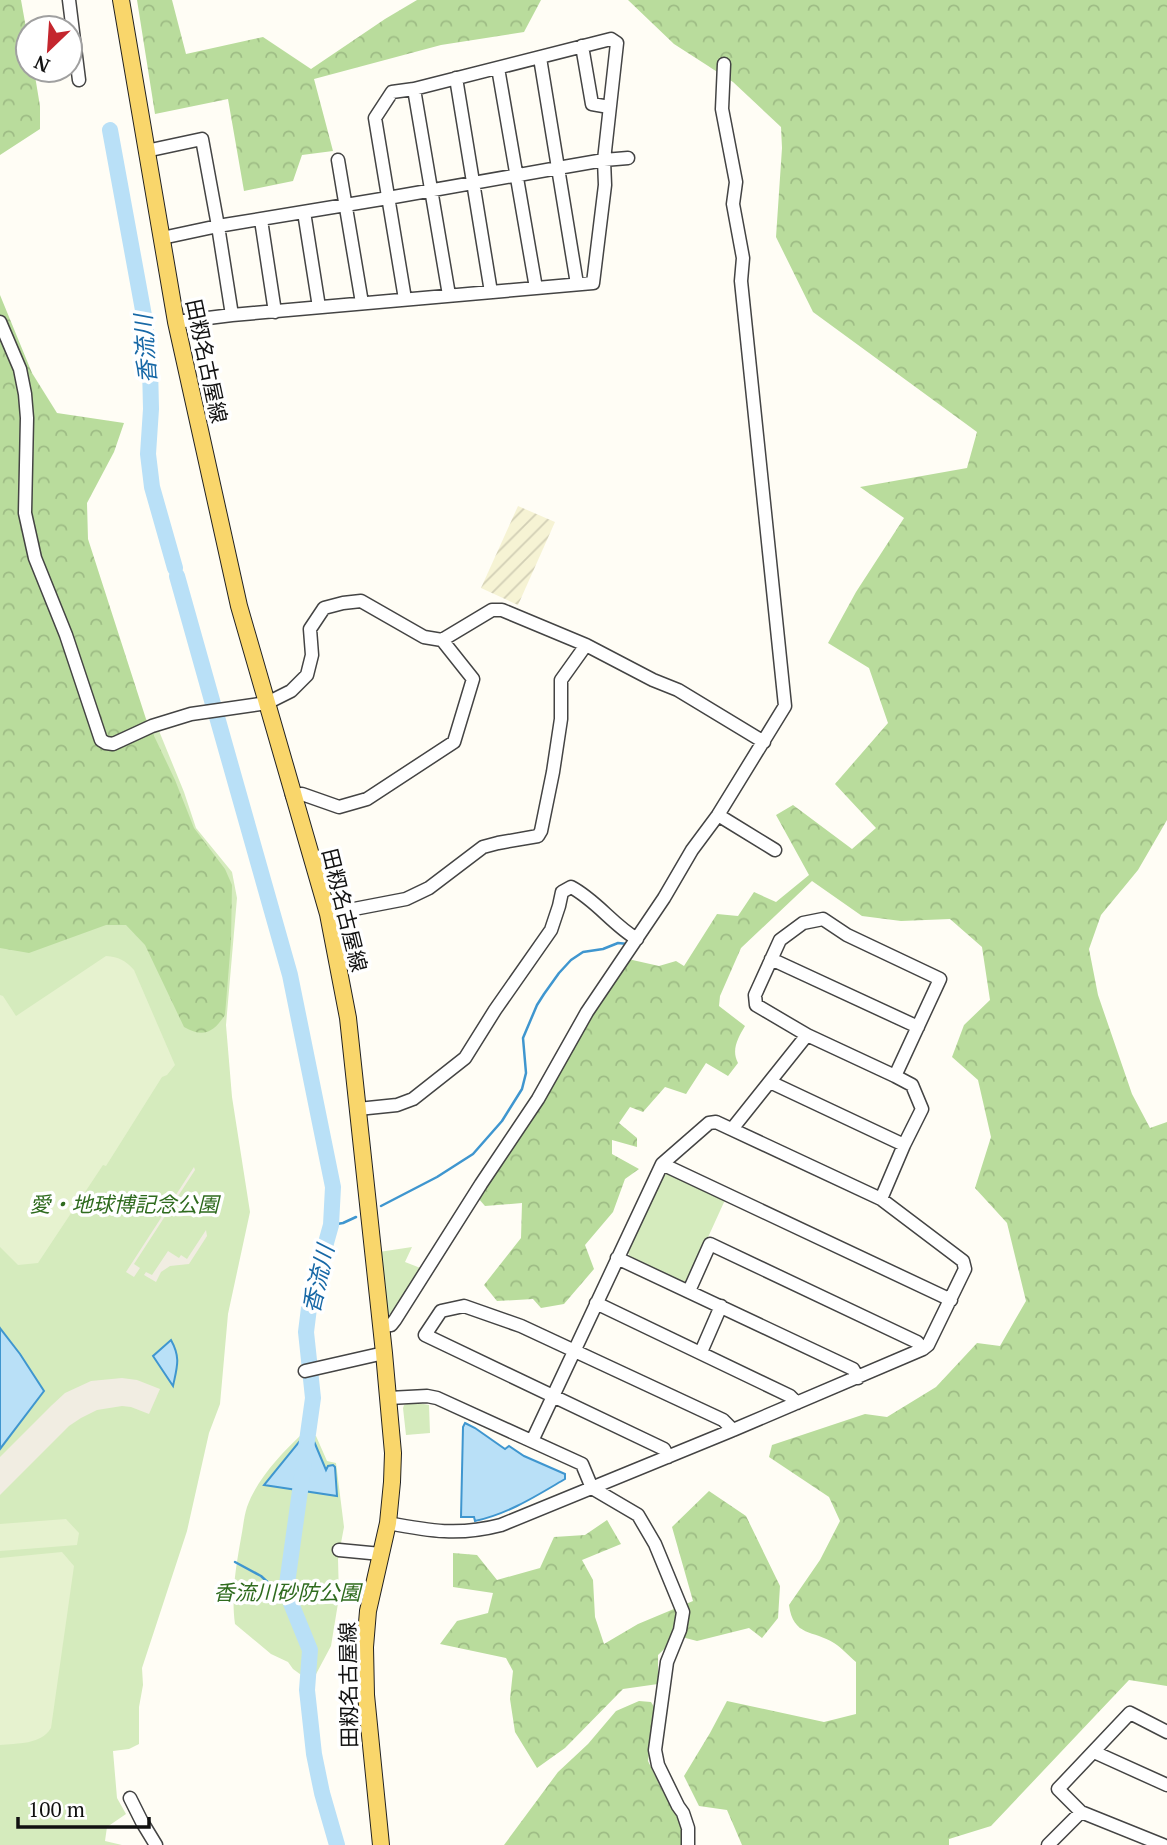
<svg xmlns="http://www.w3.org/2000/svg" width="1167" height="1845" font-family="'PT Serif','Noto Sans JP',serif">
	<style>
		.farmland { fill: url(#farmland-furrows) }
		.green { fill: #d5ebbd }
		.forest { fill: url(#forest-crowns) }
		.pitch { fill: #e6f2cf }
		.plaza { fill: #f1ede2 }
		.water { fill: #b9e0f7; stroke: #3f96cf; stroke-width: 2 }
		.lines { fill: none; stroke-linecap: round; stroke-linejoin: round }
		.stream { stroke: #3f96cf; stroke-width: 2.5 }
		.river { stroke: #b9e0f7; stroke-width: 16 }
		.minor-casing { stroke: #444; stroke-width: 15 }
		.major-casing { stroke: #222; stroke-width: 18 }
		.minor { stroke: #fff; stroke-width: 12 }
		.major { stroke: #f9d66b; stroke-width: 16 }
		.labels { text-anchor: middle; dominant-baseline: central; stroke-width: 7; stroke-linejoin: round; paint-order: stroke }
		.street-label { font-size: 21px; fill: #111; stroke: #fff }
		.park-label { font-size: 21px; font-style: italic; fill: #2f6b1f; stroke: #fff }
		.water-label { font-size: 23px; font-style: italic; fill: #1768a6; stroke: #fff }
	</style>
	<defs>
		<pattern id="farmland-furrows" width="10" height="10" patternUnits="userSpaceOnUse" patternTransform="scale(1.75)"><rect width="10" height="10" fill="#f6f3d4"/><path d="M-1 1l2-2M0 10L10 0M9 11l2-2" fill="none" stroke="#d2cfb5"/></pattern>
		<pattern id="forest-crowns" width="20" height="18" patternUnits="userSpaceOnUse" patternTransform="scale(1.75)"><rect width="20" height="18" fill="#b9dc9c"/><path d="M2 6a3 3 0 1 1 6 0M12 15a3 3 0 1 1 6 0" fill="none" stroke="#9ebc85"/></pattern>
	</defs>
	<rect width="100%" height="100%" fill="#fffdf5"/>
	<path class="farmland" d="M 518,506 L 555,522 L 518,605 L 481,588 Z"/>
	<path class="green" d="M 0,458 L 58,747 L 157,726 L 184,792 L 196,828 L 232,872 L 237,898 L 226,1025 L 232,1097 L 250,1212 L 228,1314 L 220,1404 L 209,1433 L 187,1531 L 142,1668 L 143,1685 L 139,1707 L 139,1744 L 129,1749 L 113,1751 L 117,1798 L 126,1814 L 107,1827 L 105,1841 L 122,1845 L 0,1845 Z
		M 670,1173 L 725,1200 L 689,1279 L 682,1283 L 630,1258 L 628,1252 L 663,1175 Z
		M 412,1247 L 405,1262 L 423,1269 L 395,1313 L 386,1315 L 379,1252 Z
		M 412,1402 L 429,1405 L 430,1433 L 406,1435 L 403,1408 L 404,1405 Z
		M 302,1434 L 316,1436 L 327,1461 L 336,1463 L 344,1527 L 338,1559 L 339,1597 L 331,1646 L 315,1676 L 304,1677 L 293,1669 L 288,1662 L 271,1654 L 235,1624 C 231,1595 236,1567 241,1538 C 243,1528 244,1516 247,1507 C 257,1479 281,1454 302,1434 Z"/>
	<path class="forest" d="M 0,0 L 21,0 L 28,39 L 28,70 L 34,70 L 40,106 L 40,129 L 0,155 Z
		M 137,0 L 172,0 L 186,54 L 263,37 L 311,69 L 385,19 L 417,0 L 541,0 L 524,32 L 441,45 L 314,79 L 333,151 L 302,155 L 293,181 L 244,191 L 228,99 L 155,114 Z
		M 628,0 L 1167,0 L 1167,820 L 1138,870 L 1101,915 L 1089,949 L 1098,995 L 1132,1094 L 1150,1128 L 1167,1122 L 1167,1686 L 1129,1680 L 991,1826 L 949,1839 L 949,1845 L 742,1845 L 727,1810 L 699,1806 L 684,1776 L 710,1733 L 727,1701 L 824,1722 L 856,1714 L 856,1662 C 849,1656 842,1648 834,1643 C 814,1630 793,1637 789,1605 L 820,1560 L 840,1521 L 829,1497 L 769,1457 L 772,1445 L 865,1414 L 887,1417 L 936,1387 L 977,1343 L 1000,1346 L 1026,1301 L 1007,1223 L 975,1188 L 991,1137 L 978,1080 L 952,1057 L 964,1025 L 990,1000 L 982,947 L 950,919 L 901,921 L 862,916 L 812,881 L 741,948 L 720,996 L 719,1006 L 745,1026 C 738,1038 731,1050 738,1063 L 728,1076 L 706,1063 L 686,1094 L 665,1087 L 643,1112 L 630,1107 L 619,1123 L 637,1138 L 637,1147 L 612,1140 L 612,1154 L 639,1169 L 625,1179 L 613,1212 L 585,1245 L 594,1269 L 564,1304 L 541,1308 L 533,1299 L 497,1301 L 484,1285 L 521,1238 L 522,1203 L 485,1206 L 478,1198 L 590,1014 L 628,959 L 659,966 L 676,961 L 684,966 L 717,914 L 738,916 L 754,892 L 776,902 L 809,875 L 776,815 L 793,805 L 852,849 L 876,828 L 835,784 L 888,723 L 869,668 L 828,643 L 856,592 L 904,518 L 860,487 L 967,468 L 977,432 L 813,312 L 776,237 L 782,148 L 781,127 L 733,82 L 674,44 Z
		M 0,295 L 32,373 L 57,413 L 124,423 L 114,452 L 87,503 L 88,539 L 146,719 L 175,780 L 194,828 L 225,869 L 232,885 L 231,941 L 225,1015 C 213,1033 203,1038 184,1027 L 145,945 L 126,925 L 106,925 L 29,953 L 0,948 Z
		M 709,1491 L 746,1516 L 780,1586 L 778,1618 L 762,1638 L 749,1628 L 697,1641 L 678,1636 L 658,1655 L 658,1684 L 623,1689 L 565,1748 L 537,1768 L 515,1732 L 510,1699 L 513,1671 L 506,1658 L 440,1644 L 457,1621 L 488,1613 L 493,1593 L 453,1587 L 453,1553 L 477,1555 L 497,1580 L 540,1568 L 554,1537 L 585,1535 L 607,1520 L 621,1544 L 582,1560 L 593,1580 L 595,1617 L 604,1644 L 638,1624 L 693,1601 L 672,1527 Z
		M 639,1701 L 651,1702 L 656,1710 L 648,1761 L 662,1790 L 676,1807 L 684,1821 L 683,1845 L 504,1845 L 558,1772 L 588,1744 L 616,1711 Z"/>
	<path class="pitch" d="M 106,956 C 119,957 125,960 134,970 L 175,1065 L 167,1075 L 162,1077 L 106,1166 L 103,1165 L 38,1263 L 18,1265 L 0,1247 L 0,995 L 3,996 L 16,1016 Z
		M 66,1519 L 79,1533 L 77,1545 L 0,1551 L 0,1524 Z
		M 62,1552 L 74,1566 L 51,1728 C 41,1745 17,1743 0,1745 L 0,1558 Z"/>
	<path class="plaza" d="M 194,1167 L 195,1170 L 134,1264 L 140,1268 L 134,1277 L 126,1272 Z
		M 206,1230 L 207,1236 L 189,1264 L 170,1266 L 161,1272 L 156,1282 L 144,1275 L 146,1272 L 152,1275 L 168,1251 L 179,1258 L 181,1255 L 187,1259 Z
		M 122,1378 L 137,1380 L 160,1389 L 149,1414 L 131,1407 L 122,1406 L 97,1410 L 81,1418 L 69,1426 L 0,1495 L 0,1457 L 52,1405 L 65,1393 L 91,1381 Z"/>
	<path class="water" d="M 0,1328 L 20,1354 L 44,1391 L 0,1449 Z
		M 171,1340 C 181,1358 177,1367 173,1386 L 153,1356 Z
		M 465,1423 L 475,1428 L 505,1449 L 509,1446 L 524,1456 L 565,1474 L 565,1479 C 536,1496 508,1514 475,1521 L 474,1517 L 461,1517 L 463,1427 Z
		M 303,1437 L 313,1439 L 326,1470 L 328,1466 L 333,1465 L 335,1467 L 337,1496 L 264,1485 Z"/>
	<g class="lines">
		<path class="stream" d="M 381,1206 L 437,1177 L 473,1154 L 502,1121 L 522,1089 L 526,1073 L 523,1038 L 537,1005 L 544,994 L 559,973 L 571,960 L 583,952 L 603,949 L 618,943 L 628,944
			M 331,1225 L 343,1223 L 356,1217
			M 235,1562 L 261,1576 L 292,1605"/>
		<path class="river" d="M 110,130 L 145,321 L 150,366 L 151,409 L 148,454 L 152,487 L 175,568
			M 177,576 L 213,704
			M 217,717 L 290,975 L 333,1187 L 331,1225 L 310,1300 L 306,1332 L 313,1398 L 286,1591 L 310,1650 L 307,1690 L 314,1754 L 322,1793 L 337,1845"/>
		<defs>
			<path id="minor" d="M 69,0 L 79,80
				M 582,46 L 592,104 L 609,107
				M 540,58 L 577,284
				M 498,68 L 536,288
				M 456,78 L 491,292
				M 414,89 L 449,295
				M 146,151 L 202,139 L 218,226 L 232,315
				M 338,160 L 362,303
				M 304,212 L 319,307
				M 261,220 L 275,312
				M 162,238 L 218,226 L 388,198 L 558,168 L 604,160 L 628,158
				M 0,322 L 20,369 L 25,394 L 27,418 L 25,513 L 35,558 L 66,635 L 101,740 L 106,743 L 113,744 L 152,726 L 191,714 L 267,703 L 291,691 L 307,675 L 312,655 L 310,629 L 324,608 L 343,603 L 361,601 L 424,637 L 442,640 L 473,679 L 454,742 L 367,799 L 339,807 L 302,794 L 292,795
				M 176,322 L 232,315 L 593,283 L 605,185 L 604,160 L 617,43 L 611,39 L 414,89 L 392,92 L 375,118 L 405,299
				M 442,640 L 492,610 L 502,610 L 586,645 L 653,680 L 678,690 L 764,742
				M 718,815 L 775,850
				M 328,914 L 406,899 L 429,888 L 483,847 L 498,843 L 538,836 L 541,831 L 553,772 L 561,719 L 561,680 L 586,645
				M 771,959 L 918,1027
				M 807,1035 L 756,1005 L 755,995 L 780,940 L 803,923 L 823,919 L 847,935 L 940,979 L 895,1076
				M 770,1082 L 904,1145
				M 358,1109 L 397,1105 L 413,1099 L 465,1058 L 495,1010 L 551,930 L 559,906 L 562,892 L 571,887 C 596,900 613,925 637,939
				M 732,1129 L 807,1035 L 895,1076 L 912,1085 L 922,1109 L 904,1145 L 881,1199
				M 662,1164 L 951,1300
				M 617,1258 L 853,1369 L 858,1378
				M 689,1291 L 710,1244 L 917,1342 L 923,1349
				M 596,1303 L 790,1396 L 797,1403
				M 381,1326 L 391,1325 L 395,1320 L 481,1184 L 538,1099 L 587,1012 L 664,898 L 692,850 L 718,815 L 785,706 L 741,281 L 743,258 L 733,204 L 736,182 L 722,109 L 724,64
				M 701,1352 L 721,1306
				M 305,1371 L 384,1353
				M 389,1398 L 427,1396 L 437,1398 L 582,1464 L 592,1488 L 638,1515 L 655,1544 L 683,1612 L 680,1630 L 667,1662 L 655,1750 L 658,1765 L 678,1806 L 683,1813 L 688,1828 L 688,1845
				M 668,1457 L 664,1449 L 425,1335 L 441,1311 L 464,1306 L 521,1326 L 723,1420 L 733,1430
				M 388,1523 C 430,1531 459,1536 501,1525 L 733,1430 L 923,1349 L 928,1345 L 965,1269 L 963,1261 L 881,1199 L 716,1122 L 709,1123 L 662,1164 L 532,1441
				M 339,1550 L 381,1554
				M 1094,1752 L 1167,1785
				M 130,1798 L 142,1822 L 156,1845
				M 1081,1812 L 1058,1789 L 1130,1713 L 1167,1732
				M 1048,1845 L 1081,1812 L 1163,1845"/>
			<path id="major" d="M 121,0 L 176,322 L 239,606 L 328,914 L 348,1018 L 384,1353 L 393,1453 L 392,1482 L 388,1523 L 368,1611 L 365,1647 L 366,1695 L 381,1845"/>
		</defs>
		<use href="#minor" class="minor-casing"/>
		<use href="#major" class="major-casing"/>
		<use href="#minor" class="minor"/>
		<use href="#major" class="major"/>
	</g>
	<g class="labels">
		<g class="street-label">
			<text transform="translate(207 361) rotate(78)">田籾名古屋線</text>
			<text transform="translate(345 910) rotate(76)">田籾名古屋線</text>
			<text transform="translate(348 1685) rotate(-91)">田籾名古屋線</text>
		</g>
		<g class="park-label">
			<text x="124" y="1204">愛・地球博記念公園</text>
			<text x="287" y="1592">香流川砂防公園</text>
		</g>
		<g class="water-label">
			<text transform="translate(145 349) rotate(-94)">香流川</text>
			<text transform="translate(318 1279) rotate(-77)">香流川</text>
		</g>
	</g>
	<g transform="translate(49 49) rotate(205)"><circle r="33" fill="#ffffff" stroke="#a0a0a0" stroke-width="2"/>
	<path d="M0-5L12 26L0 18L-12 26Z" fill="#c4262e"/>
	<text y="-10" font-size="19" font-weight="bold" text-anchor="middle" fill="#111111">N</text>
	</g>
	<path d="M18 1817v10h131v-10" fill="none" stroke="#111111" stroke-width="3.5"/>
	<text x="28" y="1817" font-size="21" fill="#111111" stroke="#ffffff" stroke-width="5" paint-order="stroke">100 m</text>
</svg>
